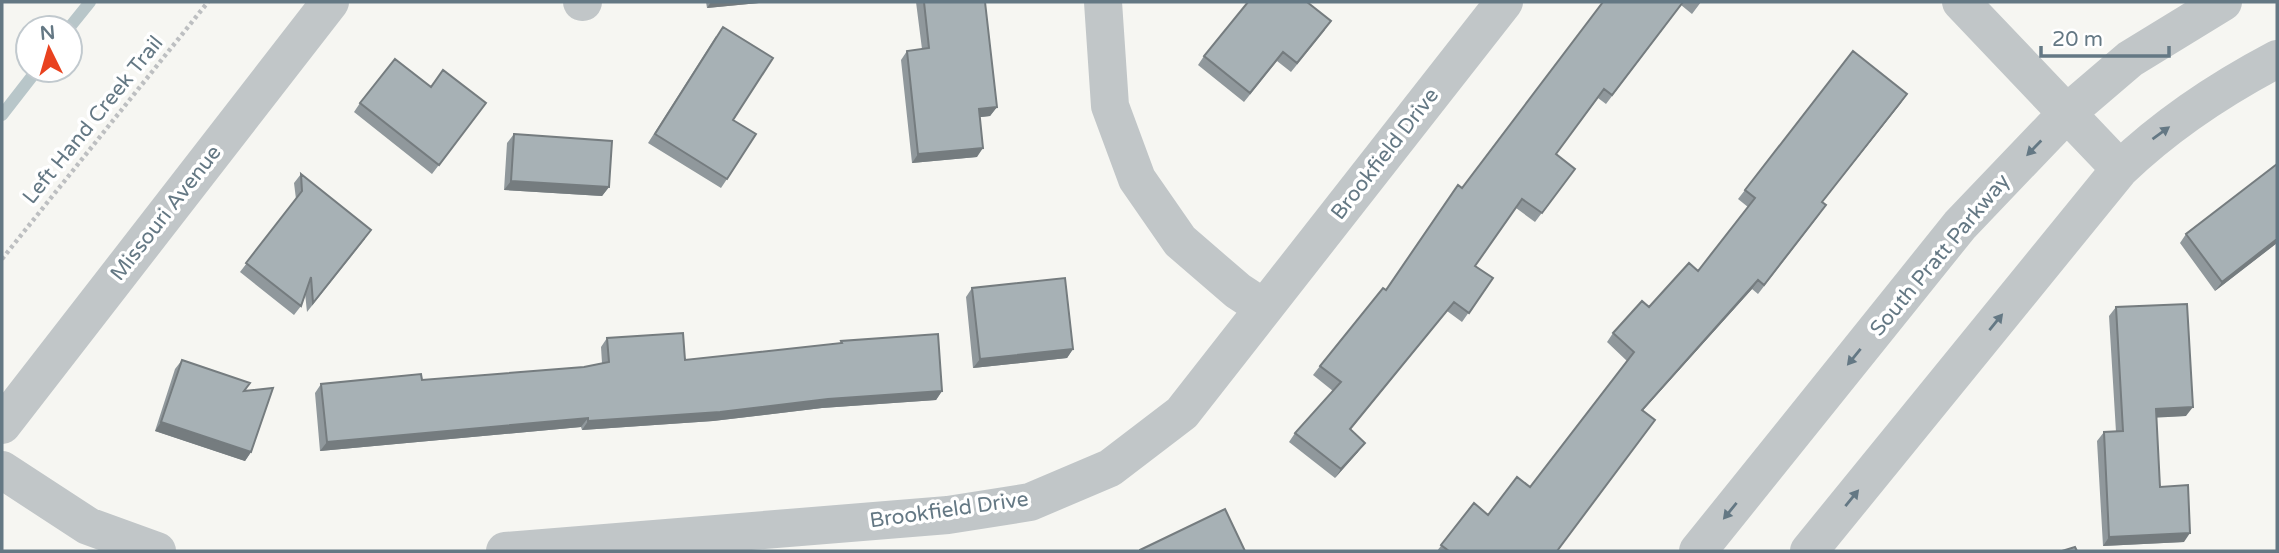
<svg xmlns="http://www.w3.org/2000/svg" width="2279" height="553" font-family="'Varela Round',sans-serif">
	<style>
		.lines { fill: none; stroke-linecap: round; stroke-linejoin: round }
		.stream { stroke: #b8c6c9; stroke-width: 12 }
		.path { stroke: #bdbfc1; stroke-width: 4.5; stroke-dasharray: 3.5 3.5; stroke-linecap: butt }
		.minor { stroke: #c1c6c8; stroke-width: 38 }
		.tertiary { stroke: #c1c6c8; stroke-width: 38 }
		.wall { fill: #90989c }
		.shaded-wall { fill: #757c7f }
		.building { fill: #a7b1b5; stroke: #757c7f; stroke-width: 2 }
		.oneway { fill: #647884 }
		.labels { text-anchor: middle; dominant-baseline: central; stroke-width: 7; stroke-linejoin: round; paint-order: stroke }
		.street-label { font-size: 21px; fill: #647884; stroke: #fff }
	</style>
	<rect width="100%" height="100%" fill="#f6f6f2"/>
	<g class="lines">
		<path class="stream" d="M 69,28 L 90,2
			M 2,115 L 37,70"/>
		<path class="path" d="M 2,259 L 208,2"/>
		<path class="minor" d="M 582,2 L 583,2
			M 1103,2 L 1110,106 L 1137,179 L 1180,241 L 1238,291 L 1264,308
			M 2,425 L 330,2
			M 2,470 L 88,526 L 157,551
			M 505,551 L 948,515 L 1030,502 L 1110,468 L 1182,413 L 1504,2"/>
		<path class="tertiary" d="M 1961,2 L 2120,169
			M 1698,551 L 1960,225 L 2068,112 L 2130,59 L 2223,2
			M 1809,551 L 2120,169 C 2167,124 2220,89 2277,59"/>
	</g>
	<path class="wall" d="M 706,2 L 769,2 L 707,8 Z
		M 916,2 L 985,2 L 997,107 L 990,116 L 980,117 L 977,157 L 912,163 L 901,60 L 907,51 L 922,49 Z
		M 1603,2 L 1701,2 L 1692,14 L 1681,5 L 1606,104 L 1598,98 L 1556,154 L 1575,169 L 1535,222 L 1516,208 L 1475,266 L 1493,278 L 1462,322 L 1447,311 L 1350,430 L 1358,452 L 1335,478 L 1289,442 L 1295,433 L 1333,391 L 1313,375 L 1320,366 L 1386,290 Z
		M 1325,30 L 1291,72 L 1277,61 L 1244,102 L 1198,65 L 1204,56 Z
		M 716,36 L 733,120 L 727,179 L 721,188 L 648,143 Z
		M 431,87 L 486,103 L 432,174 L 354,112 L 360,103 Z
		M 1901,103 L 1822,202 L 1820,214 L 1758,294 L 1752,289 L 1643,410 L 1558,551 L 1437,551 L 1474,503 L 1488,515 L 1530,487 L 1627,361 L 1607,342 L 1613,333 L 1698,271 L 1748,207 L 1738,199 L 1745,190 Z
		M 514,134 L 609,187 L 602,196 L 504,190 L 507,143 Z
		M 2277,164 L 2277,243 L 2215,291 L 2180,243 L 2186,234 Z
		M 301,174 L 365,239 L 307,312 L 305,293 L 301,306 L 294,315 L 240,272 L 296,199 L 294,183 Z
		M 972,288 L 1073,349 L 1067,358 L 973,368 L 966,297 Z
		M 2116,307 L 2186,416 L 2156,417 L 2160,487 L 2184,542 L 2103,546 L 2097,441 L 2104,432 L 2116,432 L 2109,316 Z
		M 607,338 L 685,360 L 840,344 L 841,341 L 942,391 L 936,400 L 822,408 L 713,421 L 582,430 L 581,427 L 320,451 L 315,393 L 321,384 L 422,380 L 584,367 L 602,363 L 601,347 Z
		M 182,360 L 244,391 L 251,452 L 245,461 L 155,431 L 175,369 Z"/>
	<path class="shaded-wall" d="M 711,2 L 769,2 L 707,8 Z
		M 1907,94 L 1901,103 L 1815,211 L 1822,202 Z
		M 997,107 L 990,116 L 973,118 L 979,109 Z
		M 983,148 L 977,157 L 912,163 L 918,154 Z
		M 511,181 L 609,187 L 602,196 L 504,190 Z
		M 2277,239 L 2277,243 L 2215,291 L 2222,282 Z
		M 1758,280 L 1752,289 L 1635,419 L 1642,410 Z
		M 1454,302 L 1447,311 L 1343,438 L 1350,429 Z
		M 1073,349 L 1067,358 L 973,368 L 980,359 Z
		M 942,391 L 936,400 L 822,408 L 713,421 L 582,430 L 588,421 L 828,399 Z
		M 2193,407 L 2186,416 L 2150,418 L 2156,409 Z
		M 588,418 L 581,427 L 320,451 L 327,442 Z
		M 161,422 L 251,452 L 245,461 L 155,431 Z
		M 1365,443 L 1358,452 L 1335,478 L 1341,469 Z
		M 2190,533 L 2184,542 L 2103,546 L 2109,537 Z"/>
	<path class="building" d="M 924,2 L 985,2 L 997,107 L 979,109 L 983,148 L 918,154 L 907,51 L 929,48 Z
		M 1248,2 L 1307,2 L 1331,21 L 1297,63 L 1283,52 L 1250,93 L 1204,56 Z
		M 1603,2 L 1683,2 L 1612,95 L 1604,89 L 1556,154 L 1575,169 L 1542,213 L 1522,199 L 1475,266 L 1493,278 L 1469,313 L 1454,302 L 1350,429 L 1365,443 L 1341,469 L 1295,433 L 1341,382 L 1320,366 L 1383,288 L 1386,290 L 1458,185 L 1462,188 Z
		M 723,27 L 773,58 L 733,120 L 756,134 L 727,179 L 655,134 Z
		M 1853,51 L 1907,94 L 1822,202 L 1826,205 L 1764,285 L 1758,280 L 1642,410 L 1655,420 L 1557,551 L 1449,551 L 1441,545 L 1474,503 L 1488,515 L 1517,477 L 1530,487 L 1634,352 L 1613,333 L 1642,301 L 1649,307 L 1689,263 L 1698,271 L 1755,198 L 1745,190 Z
		M 395,59 L 431,87 L 443,70 L 486,103 L 439,165 L 360,103 Z
		M 514,134 L 612,141 L 609,187 L 511,181 Z
		M 2277,164 L 2277,239 L 2222,282 L 2186,234 Z
		M 301,174 L 371,230 L 313,303 L 311,277 L 301,306 L 246,263 L 302,191 Z
		M 1065,278 L 1073,349 L 980,359 L 972,288 Z
		M 2187,304 L 2193,407 L 2156,409 L 2160,487 L 2188,485 L 2190,533 L 2109,537 L 2104,432 L 2123,431 L 2116,307 Z
		M 683,333 L 685,360 L 842,343 L 841,341 L 938,334 L 942,391 L 828,399 L 720,412 L 588,421 L 588,418 L 327,442 L 321,384 L 421,374 L 422,380 L 584,367 L 609,362 L 607,338 Z
		M 182,360 L 250,383 L 244,391 L 273,388 L 251,452 L 161,422 Z
		M 1225,509 L 1245,551 L 1140,551 L 1140,550 Z
		M 2075,547 L 2077,551 L 2062,551 Z"/>
	<defs><path id="oneway-solid" d="M-6-.8H1V-3.2L6.5 0L1 3.2V.8H-6Z" transform="scale(1.75)"/></defs>
	<g class="oneway">
		<use href="#oneway-solid" transform="translate(2161 133) rotate(-36)"/>
		<use href="#oneway-solid" transform="translate(2034 148) rotate(134)"/>
		<use href="#oneway-solid" transform="translate(1996 322) rotate(-51)"/>
		<use href="#oneway-solid" transform="translate(1854 357) rotate(129)"/>
		<use href="#oneway-solid" transform="translate(1852 498) rotate(-51)"/>
		<use href="#oneway-solid" transform="translate(1730 511) rotate(129)"/>
	</g>
	<g class="labels">
		<g class="street-label">
			<text transform="translate(93 120) rotate(-51)">Left Hand Creek Trail</text>
			<text transform="translate(1385 154) rotate(-52)">Brookfield Drive</text>
			<text transform="translate(166 213) rotate(-52)">Missouri Avenue</text>
			<text transform="translate(1940 255) rotate(-50)">South Pratt Parkway</text>
			<text transform="translate(949 510) rotate(-8)">Brookfield Drive</text>
		</g>
	</g>
	<rect width="2279" height="553" fill="none" stroke="#647884" stroke-width="7"/>
	<g transform="translate(49 49) rotate(355)"><circle r="33" fill="#ffffff" stroke="#c1c9ce" stroke-width="2"/>
	<path d="M0-5L12 26L0 18L-12 26Z" fill="#e9421f"/>
	<text y="-10" font-size="19" font-weight="bold" text-anchor="middle" fill="#647884">N</text>
	</g>
	<path d="M2041 46v10h128v-10" fill="none" stroke="#647884" stroke-width="3.5"/>
	<text x="2052" y="46" font-size="21" fill="#647884" stroke="#ffffff" stroke-width="5" paint-order="stroke">20 m</text>
</svg>
